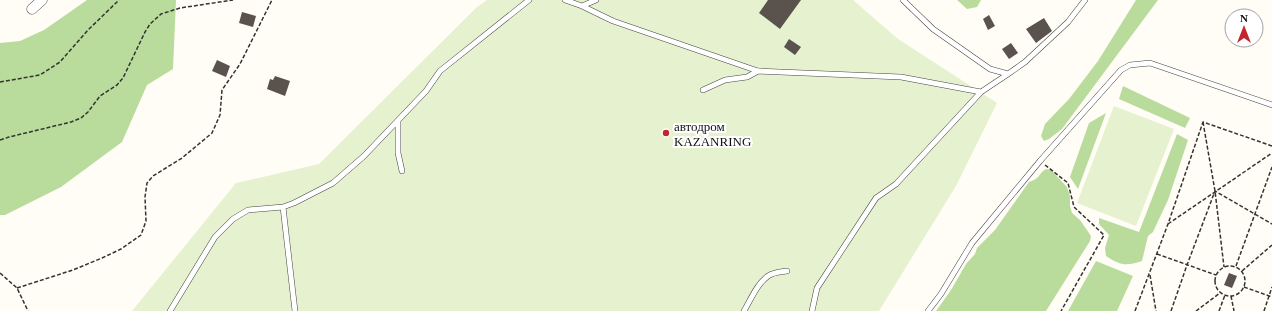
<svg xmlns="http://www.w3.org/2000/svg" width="1272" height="311" font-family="'Times New Roman',serif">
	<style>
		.forest { fill: #b9dc9c }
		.pitch { fill: #e6f2cf }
		.building { fill: #5a524d }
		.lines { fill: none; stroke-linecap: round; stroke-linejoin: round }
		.lane-casing { stroke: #444; stroke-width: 6 }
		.street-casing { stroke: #444; stroke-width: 11 }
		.path { stroke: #333; stroke-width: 1.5; stroke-dasharray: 4 2; stroke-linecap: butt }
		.lane { stroke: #fff; stroke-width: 5 }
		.street { stroke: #fff; stroke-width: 10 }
		.poi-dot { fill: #c4262e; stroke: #fff; stroke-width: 1.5 }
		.labels { text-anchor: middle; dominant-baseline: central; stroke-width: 4; stroke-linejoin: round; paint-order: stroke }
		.poi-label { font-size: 13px; fill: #111; stroke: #fff; text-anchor: start }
	</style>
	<rect width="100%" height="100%" fill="#fffdf5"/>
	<path class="forest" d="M 87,0 L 176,0 L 173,69 L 147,85 L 122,142 L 61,187 L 5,215 L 0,215 L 0,43 L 20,41 L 44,30 Z
		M 957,0 L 981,0 L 977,7 L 967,9 Z
		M 1136,0 L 1158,0 L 1062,129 L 1049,139 L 1044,141 L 1041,136 L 1045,124 L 1069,99 L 1098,61 Z
		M 1123,86 L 1190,118 L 1185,128 L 1119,99 Z
		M 1106,113 L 1078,189 L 1070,177 L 1089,123 Z
		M 1177,134 L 1188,140 L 1168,200 L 1153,232 L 1148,236 L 1142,261 C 1126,266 1121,266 1106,256 L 1105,248 L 1109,235 L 1099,224 L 1099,218 L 1139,232 Z
		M 1046,169 L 1051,170 L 1067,187 L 1070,196 L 1070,206 L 1072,213 L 1080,220 L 1091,236 L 1090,241 L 1046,311 L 936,311 L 951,290 L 966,264 L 975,254 L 977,248 L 995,230 L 1029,182 C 1041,178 1038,174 1046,169 Z
		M 1096,261 L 1133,276 L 1117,311 L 1068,311 Z"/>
	<path class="pitch" d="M 487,0 L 853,0 L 898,39 L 997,103 L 956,186 L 879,311 L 132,311 L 236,183 L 319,164 L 477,7 Z
		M 1114,106 L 1174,129 L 1136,226 L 1077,203 Z"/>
	<path class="building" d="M 768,0 L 801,0 L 780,29 L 759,13 Z
		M 242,12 L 256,16 L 253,27 L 239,23 Z
		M 989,15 L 995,26 L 988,30 L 983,19 Z
		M 1044,18 L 1052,31 L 1036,43 L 1026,29 Z
		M 789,39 L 801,47 L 795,55 L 784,47 Z
		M 1011,43 L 1018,53 L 1009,59 L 1002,49 Z
		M 217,60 L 230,66 L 226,77 L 212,71 Z
		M 275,76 L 290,81 L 285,96 L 267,89 L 270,79 L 273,80 Z
		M 1229,273 L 1237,276 L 1232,288 L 1224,285 Z"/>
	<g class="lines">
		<defs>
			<path id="lane" d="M 565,0 L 582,6 L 613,21 L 758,71 L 901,77 L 981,92 L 1008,74
				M 903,0 L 933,29 L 990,69 L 1008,74 L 1025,62 L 1068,22 L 1085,0
				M 582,6 L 596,0
				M 703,90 L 725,80 L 747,77 L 758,71
				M 398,121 L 398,153 L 402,171
				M 283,207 L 295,311
				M 170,311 L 215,237 L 233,219 L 248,210 L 283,207 L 294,203 L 333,183 L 364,156 L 426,91 L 440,71 L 529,0
				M 744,311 C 751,299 757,284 768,276 C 774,272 781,272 787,271
				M 812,311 L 817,288 L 876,198 L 896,184 L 981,92
				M 928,311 L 941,294 L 972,243 L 1040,161 L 1121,70 L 1130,65 L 1150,63 L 1272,105"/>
			<path id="street" d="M 32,9 L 42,0"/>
		</defs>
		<use href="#lane" class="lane-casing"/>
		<use href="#street" class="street-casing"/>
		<path class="path" d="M 0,82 L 40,75 L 60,62 L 88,30 L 119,0
			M 1203,122 L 1215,191 L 1224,267
			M 0,140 L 9,137 L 71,122 L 81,118 L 88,112 L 100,96 L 117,85 L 123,78 L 145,32 L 150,24 L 161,14 L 180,8 L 233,0
			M 1045,165 L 1068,183 L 1074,207 L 1104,235 L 1061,311
			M 1168,224 L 1272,153
			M 1157,254 L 1216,275
			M1215 281a15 15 0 1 1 30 0a15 15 0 1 1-30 0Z
			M 1236,266 L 1272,167
			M 1242,271 L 1272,245
			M 0,273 L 17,288 L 28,311
			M 1150,275 L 1156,311
			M 1244,287 L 1272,297
			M 17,288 L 73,270 L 102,258 L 121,249 L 141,235 L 146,221 L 145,197 L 147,183 L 153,176 L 182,158 L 212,133 L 220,115 L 222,90 L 240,64 L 272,0
			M 1231,296 L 1234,311
			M 1135,311 L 1168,224 L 1203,122 L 1272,146
			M 1171,311 L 1187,265 L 1215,191 L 1272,224
			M 1196,311 L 1220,293
			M 1219,311 L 1225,295
			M 1264,311 L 1272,287"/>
		<use href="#lane" class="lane"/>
		<use href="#street" class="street"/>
	</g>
	<circle class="poi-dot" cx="666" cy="133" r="4"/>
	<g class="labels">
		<g class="poi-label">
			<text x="674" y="126">автодром<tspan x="674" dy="15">KAZANRING</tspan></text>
		</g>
	</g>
	<g transform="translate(1244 28)"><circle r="19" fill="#ffffff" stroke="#a0a0a0"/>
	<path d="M0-3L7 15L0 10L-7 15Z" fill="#c4262e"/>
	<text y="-6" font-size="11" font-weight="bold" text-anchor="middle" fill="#111111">N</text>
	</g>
</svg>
